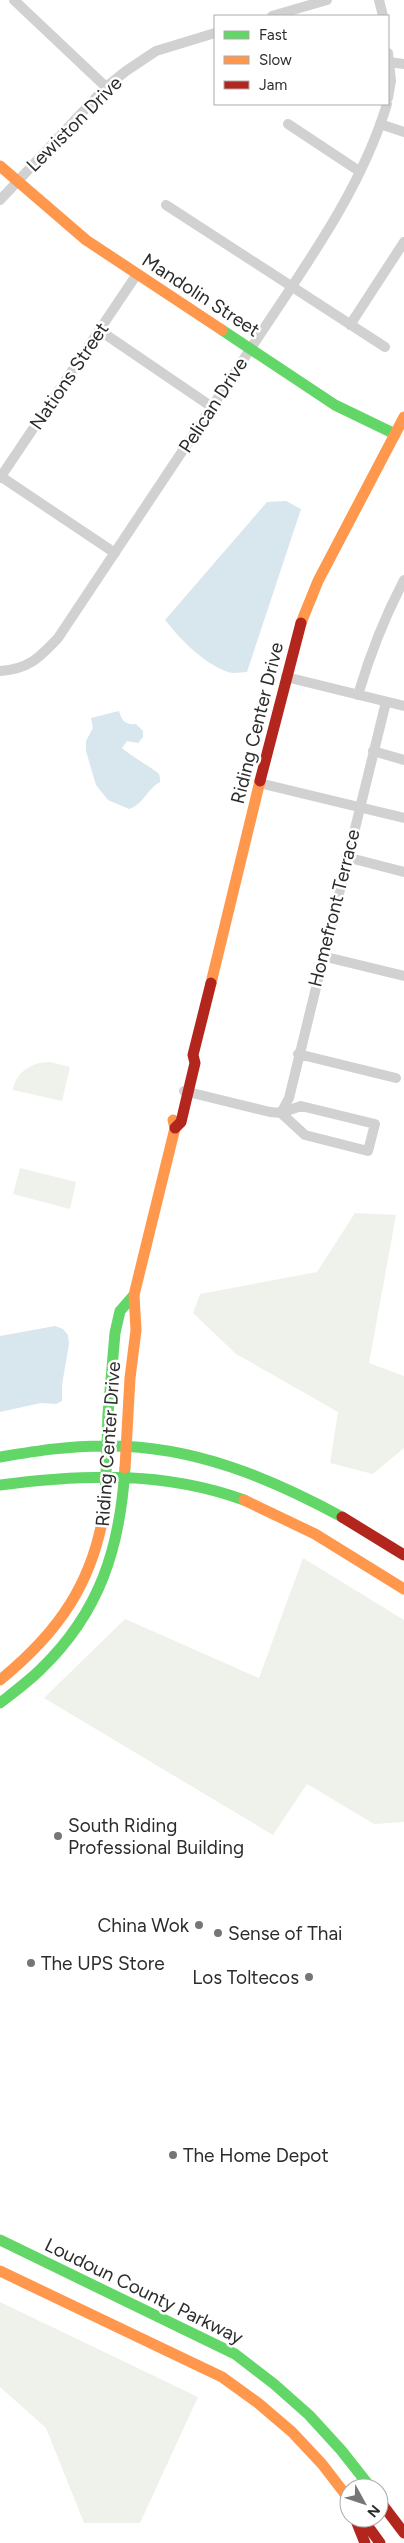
<svg xmlns="http://www.w3.org/2000/svg" width="404" height="2543" font-family="Figtree,sans-serif">
	<style>
		.green { fill: #eff2eb }
		.water { fill: #d8e6ee }
		.lines { fill: none; stroke-linecap: round; stroke-linejoin: round }
		.street { stroke: #d1d1d1; stroke-width: 10 }
		.fast { stroke: #63d668; stroke-width: 11 }
		.slow { stroke: #ff974d; stroke-width: 11 }
		.jam { stroke: #b3261e; stroke-width: 11 }
		.poi-dot { fill: #767676; stroke: #fff; stroke-width: 2 }
		.labels { text-anchor: middle; dominant-baseline: central; stroke-width: 5; stroke-linejoin: round; paint-order: stroke }
		.street-label { font-size: 19px; fill: #2c2c2c; stroke: #fff }
		.poi-label { font-size: 19px; fill: #2c2c2c; stroke: #fff; text-anchor: start }
	</style>
	<rect width="100%" height="100%" fill="#fff"/>
	<path class="green" d="M 50,1062 L 70,1067 L 62,1101 L 13,1090 C 15,1072 34,1061 50,1062 Z
		M 20,1168 L 76,1182 L 70,1209 L 13,1194 Z
		M 355,1213 L 396,1215 L 369,1363 L 404,1376 L 404,1448 L 373,1474 L 330,1463 L 338,1412 L 236,1354 L 193,1313 L 200,1294 L 317,1272 Z
		M 303,1558 L 404,1620 L 404,1822 L 374,1824 L 307,1784 L 273,1835 L 44,1698 L 125,1619 L 259,1678 Z
		M 0,2302 L 198,2397 L 140,2523 L 84,2523 L 46,2428 L 0,2387 Z"/>
	<path class="water" d="M 286,501 L 301,509 L 247,672 C 241,672 233,674 228,672 C 203,663 181,640 165,620 L 267,502 Z
		M 119,711 C 122,721 125,725 136,724 L 143,731 L 143,737 L 138,743 L 127,741 L 122,748 C 128,754 157,771 159,774 C 160,775 160,780 160,782 C 147,789 144,804 129,809 L 108,800 L 96,785 L 86,751 L 86,741 L 93,728 L 91,718 Z
		M 55,1326 L 63,1329 L 68,1335 L 69,1344 L 62,1385 L 62,1401 L 56,1404 L 41,1403 L 0,1412 L 0,1336 Z"/>
	<g class="lines">
		<path class="street" d="M 14,0 L 106,87
			M 379,0 L 383,16
			M 272,16 L 327,0
			M 388,53 L 391,81 L 388,98
			M 389,62 L 404,64
			M 288,124 L 359,171
			M 380,124 L 404,132
			M 0,200 L 106,87 L 126,71 L 156,51 L 215,33
			M 166,205 L 385,347
			M 350,325 L 404,242
			M 99,330 L 212,407
			M 0,476 L 115,553
			M 0,478 L 137,274
			M 0,671 C 29,669 39,658 58,638 C 123,541 187,444 251,348 C 302,270 360,193 387,104
			M 286,677 L 404,706
			M 358,695 C 370,654 384,618 404,580
			M 373,751 L 404,760
			M 259,783 L 404,818
			M 346,857 L 404,872
			M 322,956 L 404,976
			M 298,1054 L 396,1078
			M 184,1091 L 270,1112 L 281,1113 L 301,1106 L 375,1124 L 368,1151 L 305,1135 L 281,1113
			M 281,1113 L 289,1098 L 386,702"/>
		<path class="fast" d="M 222,330 L 335,405 L 395,434
			M 0,1457 C 36,1451 73,1445 110,1446 C 194,1446 270,1478 342,1517
			M 0,1485 C 83,1474 164,1471 244,1500
			M 105,1505 L 108,1414 L 115,1333 L 120,1311 L 134,1295
			M 0,1703 C 14,1692 29,1681 41,1669 C 100,1612 120,1548 125,1468
			M 0,2240 L 235,2354 L 274,2384 L 309,2415 L 341,2450 L 371,2488
			M 344,2492 L 349,2504"/>
		<path class="slow" d="M 0,166 L 86,240 L 222,330
			M 301,623 L 318,581 L 404,417
			M 211,983 L 260,781
			M 125,1468 L 130,1378 L 136,1330 L 134,1295 L 175,1128 L 173,1120
			M 244,1500 L 315,1534 L 404,1589
			M 0,1680 C 59,1632 94,1582 105,1505
			M 0,2271 L 222,2377 L 258,2403 L 292,2432 L 322,2464 L 349,2499"/>
		<path class="jam" d="M 260,781 L 301,623
			M 175,1128 L 181,1122 L 195,1063 L 193,1055 L 211,983
			M 342,1517 L 404,1555
			M 379,2500 L 404,2533
			M 355,2518 L 365,2543
			M 362,2518 L 380,2543"/>
	</g>
	<g class="poi-dot">
		<circle cx="58" cy="1836" r="5"/>
		<circle cx="199" cy="1925" r="5"/>
		<circle cx="218" cy="1933" r="5"/>
		<circle cx="31" cy="1963" r="5"/>
		<circle cx="309" cy="1977" r="5"/>
		<circle cx="173" cy="2155" r="5"/>
	</g>
	<g class="labels">
		<g class="street-label">
			<text transform="translate(74 124) rotate(-45)">Lewiston Drive</text>
			<text transform="translate(201 295) rotate(33)">Mandolin Street</text>
			<text transform="translate(69 376) rotate(-56)">Nations Street</text>
			<text transform="translate(213 405) rotate(-57)">Pelican Drive</text>
			<text transform="translate(257 723) rotate(-76)">Riding Center Drive</text>
			<text transform="translate(334 908) rotate(-76)">Homefront Terrace</text>
			<text transform="translate(108 1444) rotate(-86)">Riding Center Drive</text>
			<text transform="translate(144 2291) rotate(26)">Loudoun County Parkway</text>
		</g>
		<g class="poi-label">
			<text x="68" y="1825">South Riding<tspan x="68" dy="22">Professional Building</tspan></text>
			<text x="189" y="1925" text-anchor="end">China Wok</text>
			<text x="228" y="1933">Sense of Thai</text>
			<text x="41" y="1963">The UPS Store</text>
			<text x="299" y="1977" text-anchor="end">Los Toltecos</text>
			<text x="183" y="2155">The Home Depot</text>
		</g>
	</g>
	<rect x="214" y="15" width="175" height="90" fill="#ffffff" stroke="#ababab"/>
	<rect x="224" y="31" width="25" height="8" fill="#63d668" stroke="#ababab"/>
	<text x="259" y="40" font-size="15" fill="#2c2c2c">Fast</text>
	<rect x="224" y="56" width="25" height="8" fill="#ff974d" stroke="#ababab"/>
	<text x="259" y="65" font-size="15" fill="#2c2c2c">Slow</text>
	<rect x="224" y="81" width="25" height="8" fill="#b3261e" stroke="#ababab"/>
	<text x="259" y="90" font-size="15" fill="#2c2c2c">Jam</text>
	<g transform="translate(364 2503) rotate(130)"><circle r="24" fill="#ffffff" stroke="#ababab"/>
	<path d="M0-4L9 19L0 12L-9 19Z" fill="#767676"/>
	<text y="-8" font-size="14" font-weight="bold" text-anchor="middle" fill="#2c2c2c">N</text>
	</g>
</svg>
